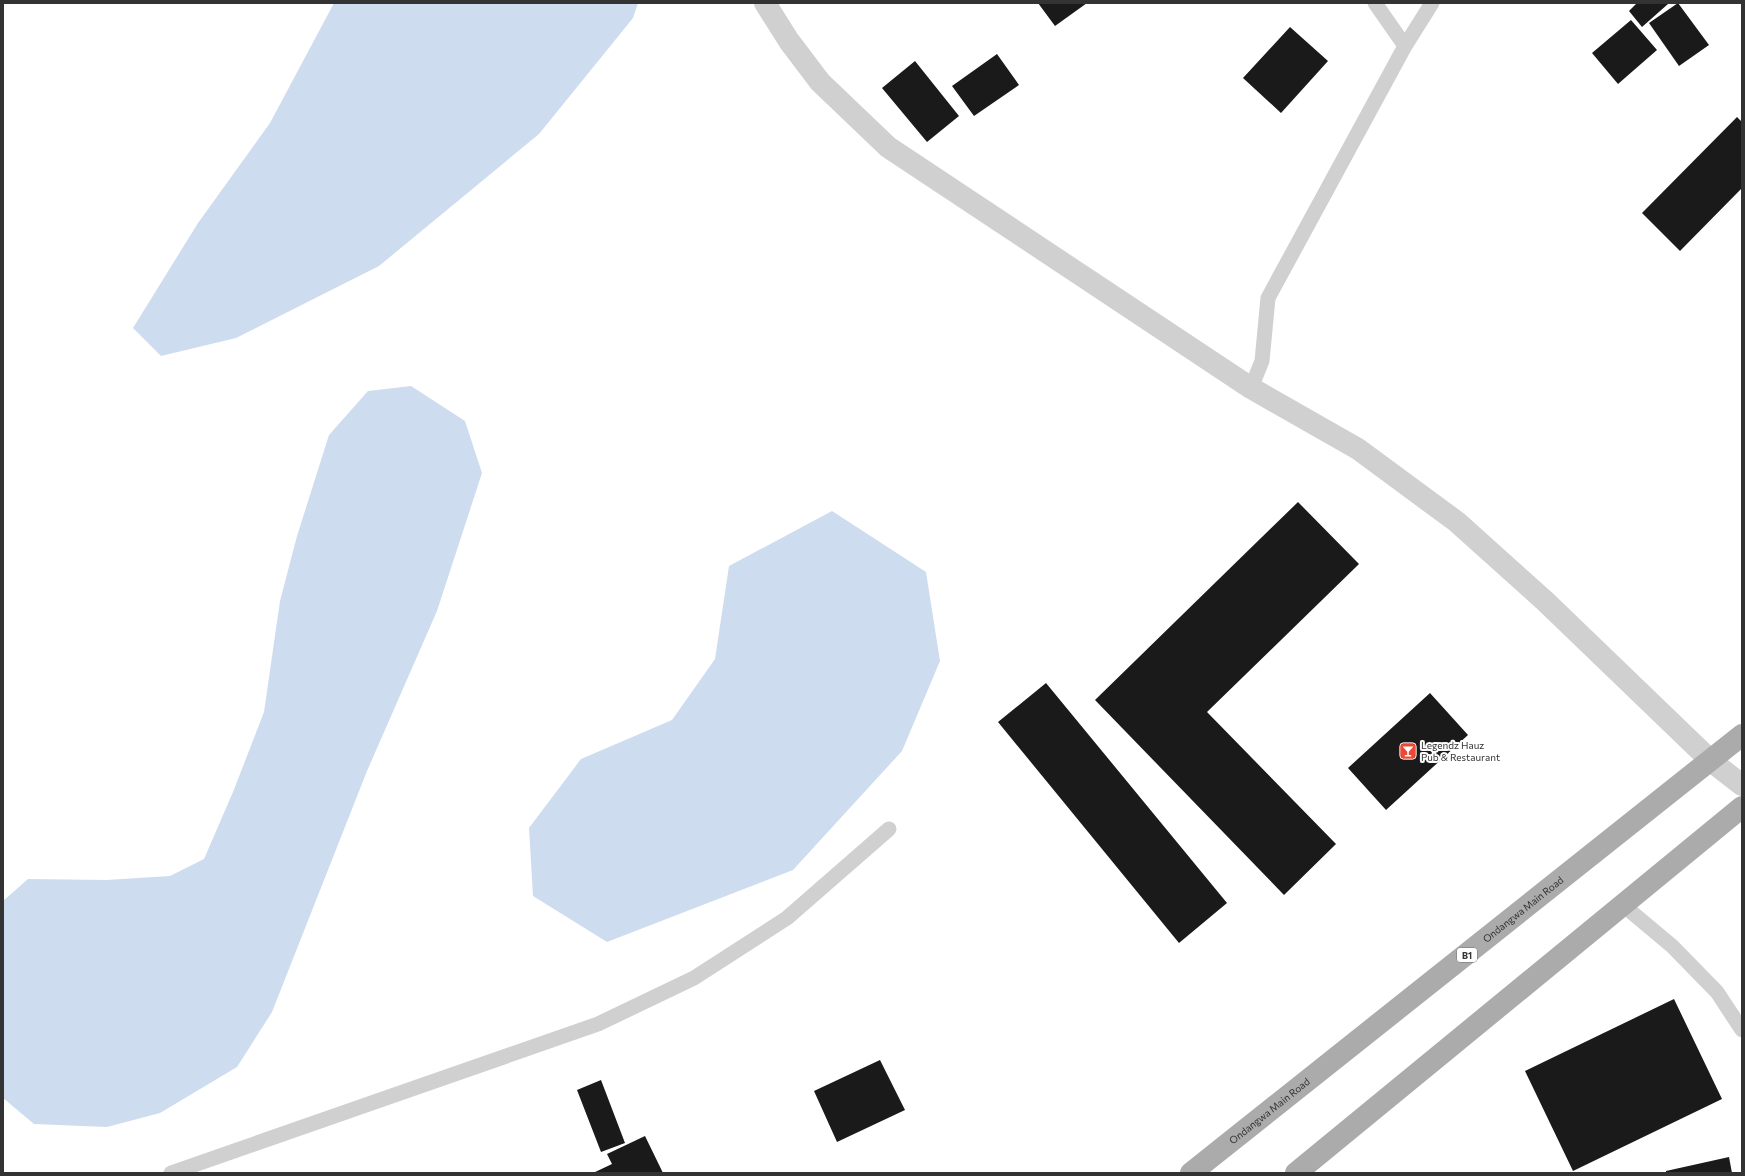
<svg xmlns="http://www.w3.org/2000/svg" width="1745" height="1176" font-family="Commissioner,sans-serif">
	<style>
		.water { fill: #cedcef }
		.building { fill: #1a1a1a }
		.lines { fill: none; stroke-linecap: round; stroke-linejoin: round }
		.service { stroke: #d0d0d0; stroke-width: 15 }
		.minor { stroke: #d0d0d0; stroke-width: 22 }
		.primary { stroke: #ababab; stroke-width: 22 }
		.labels { text-anchor: middle; dominant-baseline: central; stroke-width: 4; stroke-linejoin: round; paint-order: stroke }
		.shield { fill: #fff; stroke: #707070; stroke-width: 1 }
		.shield-label { font-size: 9px; font-weight: bold; fill: #333 }
		.poi-label { font-size: 10px; fill: #333; stroke: #fff; text-anchor: start }
		.street-label { font-size: 10px; fill: #333; stroke: #fff }
	</style>
	<rect width="100%" height="100%" fill="#fff"/>
	<path class="water" d="M 334,3 L 638,3 L 633,18 L 539,134 L 379,266 L 236,338 L 161,356 L 133,328 L 198,223 L 270,123 Z
		M 411,386 L 465,421 L 482,473 L 437,611 L 367,771 L 272,1012 L 237,1067 L 160,1113 L 107,1127 L 34,1124 L 3,1098 L 3,901 L 28,879 L 106,880 L 170,876 L 204,859 L 233,792 L 264,712 L 280,601 L 297,536 L 329,435 L 368,391 Z
		M 832,511 L 926,572 L 940,661 L 902,751 L 793,870 L 607,942 L 533,896 L 529,828 L 581,759 L 672,720 L 715,659 L 729,566 Z"/>
	<path class="building" d="M 1038,3 L 1087,3 L 1055,26 Z
		M 1637,3 L 1667,3 L 1668,4 L 1642,27 L 1629,11 Z
		M 1678,3 L 1709,45 L 1679,66 L 1649,23 Z
		M 1631,20 L 1657,50 L 1618,84 L 1592,53 Z
		M 1290,27 L 1328,61 L 1281,113 L 1243,78 Z
		M 997,54 L 1019,85 L 974,116 L 952,86 Z
		M 915,61 L 959,116 L 927,142 L 882,88 Z
		M 1737,117 L 1742,122 L 1742,188 L 1680,251 L 1642,213 Z
		M 1298,502 L 1359,564 L 1207,712 L 1336,844 L 1284,895 L 1095,700 Z
		M 1046,683 L 1227,903 L 1179,943 L 998,722 Z
		M 1430,693 L 1468,735 L 1386,810 L 1348,768 Z
		M 1674,999 L 1722,1099 L 1573,1171 L 1525,1071 Z
		M 880,1060 L 905,1110 L 837,1142 L 814,1091 Z
		M 601,1080 L 625,1143 L 601,1152 L 577,1090 Z
		M 645,1136 L 663,1173 L 593,1173 L 612,1164 L 607,1154 Z
		M 1729,1157 L 1732,1173 L 1666,1173 L 1666,1171 Z"/>
	<g class="lines">
		<path class="service" d="M 1375,3 L 1405,46
			M 1251,388 L 1262,361 L 1268,298 L 1405,46 L 1432,3
			M 1623,905 L 1672,946 L 1717,992 L 1742,1030
			M 171,1173 L 598,1024 L 694,978 L 787,918 L 889,829"/>
		<path class="minor" d="M 765,3 L 789,41 L 820,82 L 888,147 L 1251,388 L 1358,449 L 1457,522 L 1546,602 L 1711,761 L 1742,785"/>
		<g class="primary">
			<path id="s1" d="M 1191,1173 L 1742,735"/>
			<path d="M 1296,1173 L 1742,807"/>
		</g>
	</g>
	<defs>
		<symbol id="bar-square" viewBox="-11 -11 22 22"><rect x="-9" y="-9" width="18" height="18" rx="4" fill="#ea4935" stroke="#fff"/><path d="M-6-5H6L.8 .8V4.5H3.5V6h-7V4.5H-.8V.8Z" fill="#fff"/></symbol>
	</defs>
	<g fill-rule="evenodd">
		<use href="#bar-square" x="1398" y="741" width="20" height="20"/>
	</g>
	<g class="labels">
		<rect class="shield" x="1457" y="948" width="20" height="14" rx="3"/>
		<g class="shield-label">
			<text x="1467" y="955">B1</text>
		</g>
		<g class="poi-label">
			<text x="1421" y="745">Legendz Hauz<tspan x="1421" dy="12">Pub &amp; Restaurant</tspan></text>
		</g>
		<g class="street-label">
			<text stroke="none"><textPath href="#s1" startOffset="424">Ondangwa Main Road</textPath></text>
			<text stroke="none"><textPath href="#s1" startOffset="100">Ondangwa Main Road</textPath></text>
		</g>
	</g>
	<rect width="1745" height="1176" fill="none" stroke="#333333" stroke-width="8"/>
</svg>
